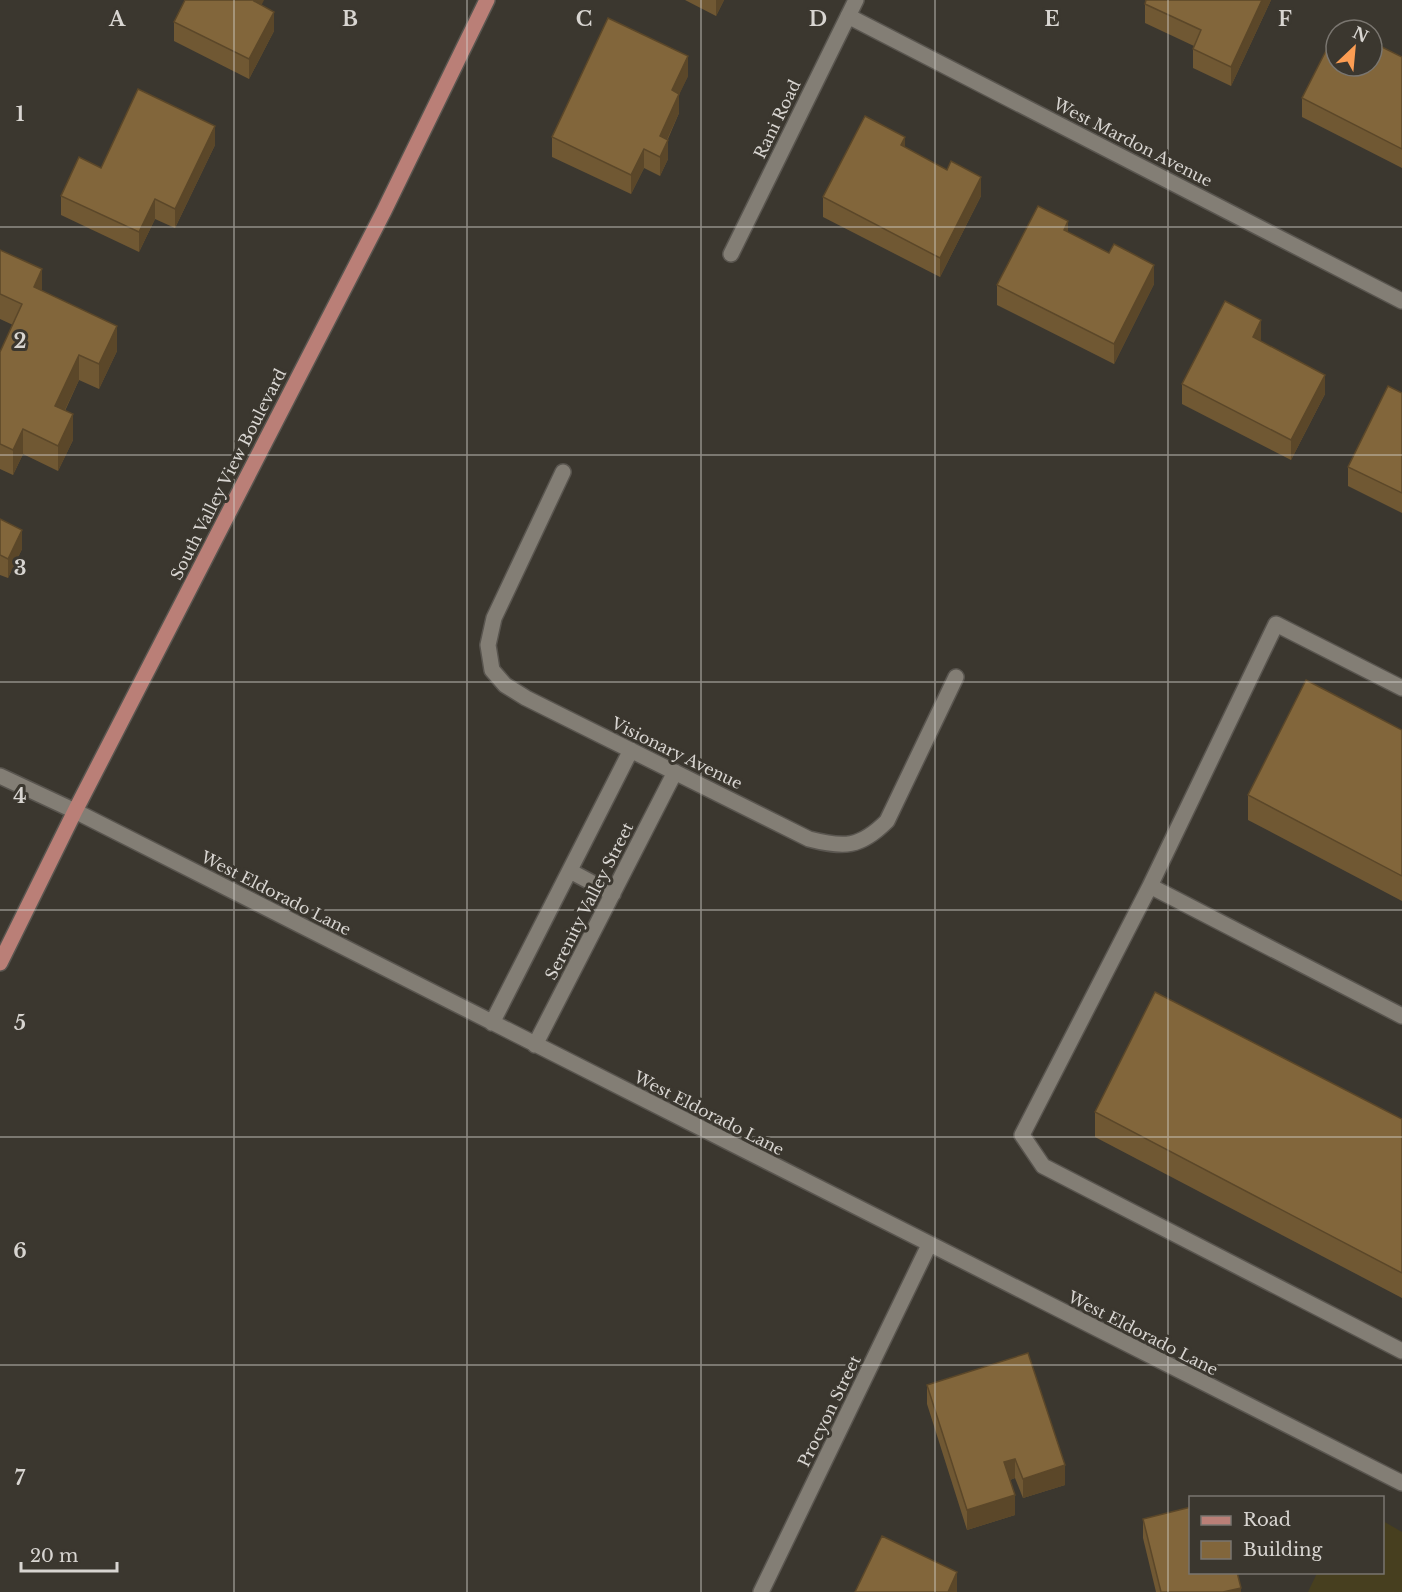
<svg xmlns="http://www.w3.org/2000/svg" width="1402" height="1592" font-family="'Libre Baskerville',serif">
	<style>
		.sand { fill: #473f1f }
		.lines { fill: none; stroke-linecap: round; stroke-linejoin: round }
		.minor-casing { stroke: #59554f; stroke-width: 18 }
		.major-casing { stroke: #59554f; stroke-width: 18 }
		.minor { stroke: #837e75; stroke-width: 15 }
		.major { stroke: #ba7f77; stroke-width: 15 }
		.wall { fill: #705833 }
		.shaded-wall { fill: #5b4729 }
		.building { fill: #82663b; stroke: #5b4729; stroke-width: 1.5 }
		.grid { fill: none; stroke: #d8d5d1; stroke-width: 1.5; stroke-opacity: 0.55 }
		.labels { text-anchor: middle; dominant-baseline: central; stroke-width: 6; stroke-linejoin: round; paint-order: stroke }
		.street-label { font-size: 16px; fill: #d8d5d1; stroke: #3b372f }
		.grid-label { font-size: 20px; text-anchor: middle; font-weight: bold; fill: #d8d5d1; stroke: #3b372f; stroke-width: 6; stroke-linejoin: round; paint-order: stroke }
	</style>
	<rect width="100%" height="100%" fill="#3b372f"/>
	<path class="sand" d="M 1383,1521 L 1402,1532 L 1402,1592 L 1308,1592 L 1317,1573 L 1382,1572 Z"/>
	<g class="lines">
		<defs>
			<path id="minor" d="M 848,16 L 1402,301
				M 731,254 L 856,0
				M 563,472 L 494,618 L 488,645 L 492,670 L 505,685 L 526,698 L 809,839 C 844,848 860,848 887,821 L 956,677
				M 0,776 L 75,811 L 1402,1483
				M 570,871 L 613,894
				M 1150,886 L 1276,624 L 1402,688
				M 1402,1016 L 1150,886 L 1022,1135 L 1043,1166 L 1402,1351
				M 492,1023 L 631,750
				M 535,1045 L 675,772
				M 761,1592 L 929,1245"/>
			<path id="major" d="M 0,963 L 75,811 L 384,211 L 487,0"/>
		</defs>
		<use href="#minor" class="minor-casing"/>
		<use href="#major" class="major-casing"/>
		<use href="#minor" class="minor"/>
		<use href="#major" class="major"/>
	</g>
	<path class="wall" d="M 685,0 L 724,0 L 716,16 Z
		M 1146,0 L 1271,0 L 1231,86 L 1193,68 L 1193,49 L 1194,46 L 1145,23 L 1145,4 Z
		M 262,5 L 274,31 L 249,79 L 174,41 L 174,22 Z
		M 1402,57 L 1402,168 L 1302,117 L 1302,98 Z
		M 688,76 L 679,94 L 679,113 L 668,139 L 668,159 L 660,176 L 644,168 L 631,194 L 552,157 L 552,137 Z
		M 215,145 L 175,228 L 155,219 L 139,252 L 61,215 L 61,196 L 101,168 Z
		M 905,147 L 981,196 L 940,277 L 823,217 L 823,197 Z
		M 1068,232 L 1109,253 L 1154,284 L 1114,364 L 997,305 L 997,285 Z
		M 0,250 L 42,291 L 117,351 L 99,389 L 79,380 L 65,411 L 73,440 L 58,471 L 23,454 L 13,475 L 0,469 L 0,352 L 13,325 L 0,319 Z
		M 1261,340 L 1260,341 L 1325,394 L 1291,460 L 1182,404 L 1182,384 Z
		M 1402,393 L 1402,513 L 1348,486 L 1348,467 Z
		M 0,519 L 22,549 L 8,578 L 0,575 Z
		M 1402,730 L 1402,901 L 1248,820 L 1248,795 Z
		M 1095,1112 L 1402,1119 L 1402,1298 L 1095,1137 Z
		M 927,1385 L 1065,1485 L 1023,1498 L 1015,1478 L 1010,1480 L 1015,1515 L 967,1530 L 927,1404 Z
		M 1143,1519 L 1241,1592 L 1156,1592 L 1143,1538 Z"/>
	<path class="shaded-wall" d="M 255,0 L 264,0 L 254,21 L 254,1 Z
		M 716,0 L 724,0 L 716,16 Z
		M 1262,0 L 1271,0 L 1231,86 L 1231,67 Z
		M 274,12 L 274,31 L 249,79 L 249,59 Z
		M 688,56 L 688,76 L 672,110 L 672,90 Z
		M 679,94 L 679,113 L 660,155 L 660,136 Z
		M 215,126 L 215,145 L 175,228 L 175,209 Z
		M 905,137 L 905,156 L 901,145 Z
		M 668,140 L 668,159 L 660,176 L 660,157 Z
		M 644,149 L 644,168 L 631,194 L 631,175 Z
		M 981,177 L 981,196 L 940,277 L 940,258 Z
		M 155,199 L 155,219 L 139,252 L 139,232 Z
		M 1068,221 L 1068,241 L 1064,230 Z
		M 1154,265 L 1154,284 L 1114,364 L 1114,344 Z
		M 42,269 L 42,295 L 34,287 Z
		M 1261,320 L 1261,340 L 1253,356 L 1253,337 Z
		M 117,326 L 117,351 L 99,389 L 99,364 Z
		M 79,355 L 79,380 L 55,431 L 55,406 Z
		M 1325,375 L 1325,394 L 1291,460 L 1291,440 Z
		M 73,414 L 73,440 L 58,471 L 58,446 Z
		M 23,429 L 23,454 L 13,475 L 13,450 Z
		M 22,530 L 22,549 L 8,578 L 8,559 Z
		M 1015,1459 L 1015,1478 L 1004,1482 L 1004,1462 Z
		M 1065,1465 L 1065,1485 L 1023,1498 L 1023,1479 Z
		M 1015,1495 L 1015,1515 L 967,1530 L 967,1510 Z
		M 957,1572 L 957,1592 L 948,1592 Z
		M 1241,1588 L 1241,1592 L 1223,1592 Z"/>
	<path class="building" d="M 185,0 L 255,0 L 254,1 L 274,12 L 249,59 L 174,22 Z
		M 1146,0 L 1262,0 L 1231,67 L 1193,49 L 1201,30 L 1145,4 Z
		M 608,18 L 688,56 L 672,90 L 679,94 L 660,136 L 668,140 L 660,157 L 644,149 L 631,175 L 552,137 Z
		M 1339,25 L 1349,30 L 1337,30 Z
		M 1336,31 L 1336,66 L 1372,66 L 1372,42 L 1402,57 L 1402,149 L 1302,98 Z
		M 138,89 L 215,126 L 175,209 L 155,199 L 139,232 L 61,196 L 79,157 L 101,168 Z
		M 865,116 L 905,137 L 901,145 L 947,170 L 951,161 L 981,177 L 940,258 L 823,197 Z
		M 1038,206 L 1068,221 L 1064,230 L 1109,253 L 1114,244 L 1154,265 L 1114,344 L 997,285 Z
		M 0,250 L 42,269 L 34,287 L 117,326 L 99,364 L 79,355 L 55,406 L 73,414 L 58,446 L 23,429 L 13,450 L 0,444 L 0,352 L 22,304 L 0,294 Z
		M 1225,301 L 1261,320 L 1253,337 L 1325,375 L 1291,440 L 1182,384 Z
		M 1388,386 L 1402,393 L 1402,493 L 1348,467 Z
		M 0,519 L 22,530 L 8,559 L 0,555 Z
		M 1306,680 L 1402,730 L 1402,876 L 1248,795 Z
		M 1155,992 L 1402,1119 L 1402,1273 L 1095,1112 Z
		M 1028,1353 L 1065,1465 L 1023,1479 L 1015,1459 L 1004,1462 L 1015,1495 L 967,1510 L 927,1385 Z
		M 1191,1507 L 1191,1572 L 1237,1572 L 1241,1588 L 1223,1592 L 1161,1592 L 1143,1519 Z
		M 882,1536 L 957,1572 L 948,1592 L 855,1592 Z"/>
	<path class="grid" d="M 234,0 L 234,1592M 467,0 L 467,1592M 701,0 L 701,1592M 935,0 L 935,1592M 1168,0 L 1168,1592M 0,227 L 1402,227M 0,455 L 1402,455M 0,682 L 1402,682M 0,910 L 1402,910M 0,1137 L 1402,1137M 0,1365 L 1402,1365"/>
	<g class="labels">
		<g class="street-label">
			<text transform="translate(777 119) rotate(-64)">Rani Road</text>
			<text transform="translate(1133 142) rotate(27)">West Mardon Avenue</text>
			<text transform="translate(228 474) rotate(-63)">South Valley View Boulevard</text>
			<text transform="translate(677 753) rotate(26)">Visionary Avenue</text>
			<text transform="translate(276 893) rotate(27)">West Eldorado Lane</text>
			<text transform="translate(589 901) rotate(-63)">Serenity Valley Street</text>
			<text transform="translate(709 1113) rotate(27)">West Eldorado Lane</text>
			<text transform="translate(1143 1333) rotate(27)">West Eldorado Lane</text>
			<text transform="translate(829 1411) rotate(-64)">Procyon Street</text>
		</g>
	</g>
	<g class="grid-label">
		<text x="117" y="26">A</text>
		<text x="350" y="26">B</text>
		<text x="584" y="26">C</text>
		<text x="818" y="26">D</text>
		<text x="1052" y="26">E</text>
		<text x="1285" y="26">F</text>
		<text x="20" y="121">1</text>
		<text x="20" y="348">2</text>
		<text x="20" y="575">3</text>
		<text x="20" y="803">4</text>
		<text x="20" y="1030">5</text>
		<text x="20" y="1258">6</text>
		<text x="20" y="1485">7</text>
	</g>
	<rect x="1189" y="1496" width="195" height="78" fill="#3b372f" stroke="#7a7670" stroke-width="1.5"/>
	<rect x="1201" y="1516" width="30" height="9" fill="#ba7f77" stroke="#7a7670" stroke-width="1.5"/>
	<text x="1243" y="1526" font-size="18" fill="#d8d5d1">Road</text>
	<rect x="1201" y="1541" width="30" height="18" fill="#82663b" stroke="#7a7670" stroke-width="1.5"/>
	<text x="1243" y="1556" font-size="18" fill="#d8d5d1">Building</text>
	<g transform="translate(1354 48) rotate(26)"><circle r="28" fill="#3b372f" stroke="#7a7670" stroke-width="1.5"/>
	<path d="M0-4.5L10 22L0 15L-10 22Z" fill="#fc9d53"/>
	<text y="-9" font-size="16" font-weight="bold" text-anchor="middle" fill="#d8d5d1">N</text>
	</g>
	<path d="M21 1562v9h96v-9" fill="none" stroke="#d8d5d1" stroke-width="3"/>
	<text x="30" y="1562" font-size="18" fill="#d8d5d1" stroke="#3b372f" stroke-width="4.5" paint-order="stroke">20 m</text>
</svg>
